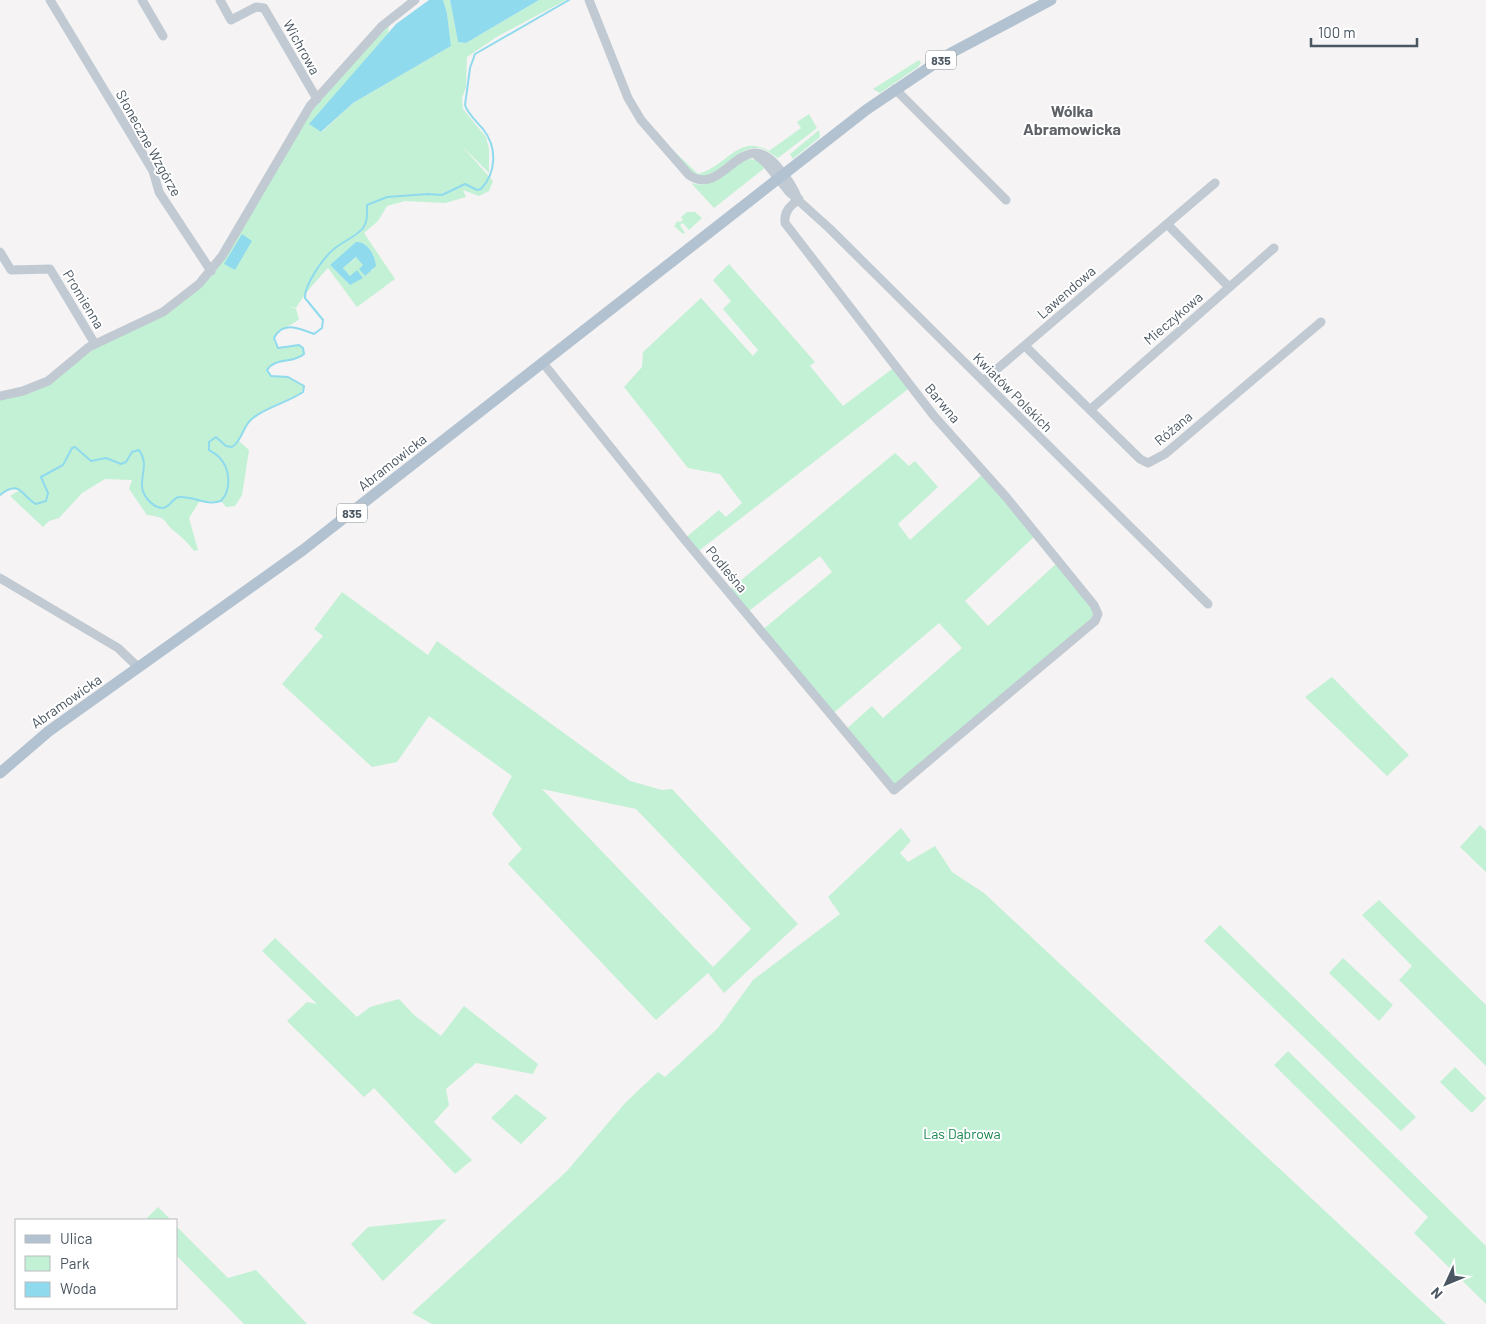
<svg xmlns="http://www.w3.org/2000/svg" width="1486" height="1324" font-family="Barlow,sans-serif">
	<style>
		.green { fill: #c3f1d5; fill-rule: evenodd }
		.water { fill: #90daee }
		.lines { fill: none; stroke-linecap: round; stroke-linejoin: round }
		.stream { stroke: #90daee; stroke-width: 2 }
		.minor { stroke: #c1cad2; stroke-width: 9 }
		.major { stroke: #b3c2d1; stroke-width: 11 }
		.labels { text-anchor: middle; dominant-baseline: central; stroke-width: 4; stroke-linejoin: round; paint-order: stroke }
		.shield { fill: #fff; stroke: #808990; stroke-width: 1 }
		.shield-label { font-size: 12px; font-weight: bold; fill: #4a5661 }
		.street-label { font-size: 14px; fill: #4a5661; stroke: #fff }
		.park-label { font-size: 14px; fill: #17864f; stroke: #fff }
		.quarter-label { font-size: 16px; font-weight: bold; fill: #5f6368; stroke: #fff }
	</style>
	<rect width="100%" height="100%" fill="#f5f3f3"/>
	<path class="green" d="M 443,0 L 450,0 L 458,42 L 466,43 L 539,0 L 566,0 L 498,36 L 467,57 L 466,87 L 462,98 L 463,109 L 486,137 L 489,149 L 489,173 L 461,145 L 493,181 L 489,191 L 479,196 L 463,190 L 466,197 L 445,203 L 405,201 L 387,206 L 378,221 L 364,233 L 395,279 L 357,307 L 328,268 C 316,281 305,293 296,308 L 289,306 L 296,309 L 299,319 C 291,327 274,329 274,342 L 278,348 L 299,345 L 303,348 L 304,354 C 293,364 275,357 267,370 L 271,376 L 288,377 L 304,386 L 300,394 L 264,410 L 250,420 L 239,441 L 249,450 L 242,495 L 235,506 L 226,507 L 221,501 L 199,502 L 189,518 L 198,550 L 194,551 C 188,543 182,537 174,531 C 161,520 170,518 147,515 L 129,489 L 132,480 L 105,479 L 82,493 L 59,518 L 49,521 L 43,527 L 10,496 L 20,490 L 10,489 L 0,495 L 0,400 L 31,393 L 100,345 L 204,283 L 310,112 L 389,24 L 388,33 L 310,124 L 322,132 L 353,103 L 451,46 L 447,13 ZM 365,244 C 371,253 379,261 372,271 L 357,257 L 343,268 L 350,276 L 350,285 L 330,265 Z
		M 919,60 L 921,63 L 918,67 L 880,93 L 873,89 Z
		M 809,114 L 817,128 L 778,158 C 773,155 766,149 759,148 C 735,145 718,183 697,175 C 688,172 680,158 673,150 L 698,174 C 727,166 739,133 769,151 L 801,128 L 797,122 Z
		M 819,130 L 820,137 L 793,159 L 790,154 Z
		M 749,159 L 758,160 L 766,167 L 714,208 L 691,183 C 717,191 727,166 749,159 Z
		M 687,212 L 695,212 L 702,218 L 689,230 L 683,223 L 680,225 L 685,233 L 683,234 L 674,226 L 677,222 L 676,221 L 680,222 L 683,220 L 681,217 Z
		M 729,264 L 815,362 L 810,366 L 843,406 L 896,366 L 912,386 L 696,553 L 684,539 L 719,510 L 726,517 L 742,503 L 720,474 L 688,468 L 624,387 L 642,367 L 643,352 L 701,298 L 753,356 L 758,350 L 723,309 L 731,301 L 713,280 Z
		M 895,453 L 909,466 L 915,461 L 938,487 L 898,524 L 910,540 L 985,472 L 1036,535 L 965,601 L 988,626 L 1058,562 L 1098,614 L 894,790 L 844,731 L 872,706 L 883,718 L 962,648 L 939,623 L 831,715 L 761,631 L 832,572 L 820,556 L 746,613 L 728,591 Z
		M 342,592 L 428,655 L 437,641 L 630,781 L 662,790 L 672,789 L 798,924 L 724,993 L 708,973 L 656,1020 L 508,864 L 522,849 L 492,814 L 512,776 L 429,716 L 397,762 L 372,767 L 282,684 L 323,636 L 314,629 ZM 542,789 L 636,809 L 751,929 L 713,967 Z
		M 1332,677 L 1409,755 L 1387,776 L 1305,697 Z
		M 1480,825 L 1486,831 L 1486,872 L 1460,847 Z
		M 901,828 L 911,841 L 900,853 L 908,862 L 935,846 L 952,872 L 984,893 L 1446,1324 L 432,1324 L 412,1313 L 566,1172 L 626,1102 L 658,1072 L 665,1077 L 718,1028 L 753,980 L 840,914 L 828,897 Z
		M 1379,900 L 1486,1005 L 1486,1066 L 1399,980 L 1412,966 L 1362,915 Z
		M 1220,925 L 1416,1117 L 1401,1131 L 1204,941 Z
		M 275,938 L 357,1017 L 370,1007 L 399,999 L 413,1014 L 441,1036 L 464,1006 L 538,1064 L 533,1074 L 476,1063 L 446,1089 L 449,1105 L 434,1122 L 472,1160 L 455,1174 L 374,1088 L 364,1097 L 287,1021 L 307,1002 L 317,1004 L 262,951 Z
		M 1343,958 L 1393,1005 L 1379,1021 L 1329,973 Z
		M 1288,1051 L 1486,1246 L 1486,1304 L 1414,1233 L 1428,1217 L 1274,1065 Z
		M 1455,1067 L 1486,1098 L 1472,1113 L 1440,1082 Z
		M 516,1094 L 547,1118 L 521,1144 L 491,1118 Z
		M 158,1207 L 171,1220 L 145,1220 Z
		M 447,1219 L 383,1281 L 351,1244 L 368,1227 Z
		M 176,1226 L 228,1278 L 256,1270 L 307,1324 L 244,1324 L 176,1255 Z"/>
	<path class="water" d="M 429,0 L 443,0 L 447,13 L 451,46 L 353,103 L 321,132 L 309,124 L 396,24 Z
		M 450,0 L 539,0 L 466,43 L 458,42 Z
		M 242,234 L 252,241 L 235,270 L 224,264 Z
		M 356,242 C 368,241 375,256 376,266 L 365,276 L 359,269 L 363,265 L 356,257 L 343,268 L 350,276 L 357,270 L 363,278 L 350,285 L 330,265 Z"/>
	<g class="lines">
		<path class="stream" d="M 0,495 C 20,478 22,497 36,504 L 46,501 L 48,493 L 41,477 L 63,465 L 72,448 L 75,447 L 91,461 L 106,458 L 121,464 L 126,462 L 132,452 L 139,450 C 148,463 142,471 142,484 C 141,494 152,508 163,508 C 171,507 172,498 179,497 C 194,496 206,506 221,501 C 232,489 230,468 219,457 C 216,454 212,452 209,450 L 209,442 L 216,437 L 226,446 L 232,447 C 243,440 242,426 253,418 C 268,406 287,403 303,392 L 304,386 L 288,377 L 271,376 L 267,370 C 275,357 293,364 304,354 L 303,348 L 299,345 L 278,348 L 274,338 C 283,320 300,329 314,334 L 322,328 L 323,320 L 305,298 C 304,285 324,257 334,249 C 343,241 356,237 363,228 C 368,221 367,213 367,205 L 387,197 L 428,194 L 442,195 L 465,184 L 477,190 L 481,189 C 496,173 498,148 483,129 C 477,122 467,113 465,105 L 470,68 L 475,54 L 569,0"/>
		<path class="minor" d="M 50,0 L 153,171 L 159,192 L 211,271
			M 142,0 L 163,36
			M 220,0 L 231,20 L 256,7 L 264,8 L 317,99
			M 589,0 L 628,98 L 641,120 L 689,175 C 723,199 742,124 777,166 C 786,176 793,186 798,199
			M 895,89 L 1006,200
			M 754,153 L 766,163 L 789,192 L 829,228 L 1208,604
			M 1167,224 L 1229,287
			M 0,252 L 11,270 L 50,269 L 95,344
			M 1025,346 L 1140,459 L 1148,463 L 1165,454 L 1321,322
			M 543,363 L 684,539 L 894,790 L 1095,621 L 1098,614 L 1094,605 L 1007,498 L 934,416 L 785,223 C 784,211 790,206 799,199
			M 983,381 L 1215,183
			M 0,396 L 23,391 L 48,381 L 89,347 L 163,312 L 199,284 L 222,256 L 310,106 L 382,26 L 415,0
			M 1091,409 L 1274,248
			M 0,578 L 118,648 L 139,668"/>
		<path class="major" d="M 0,773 L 49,731 L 303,550 L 866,110 L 949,54 L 1051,0"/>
	</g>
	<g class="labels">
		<g class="shield">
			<rect x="926" y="50.5" width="30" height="19" rx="4"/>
			<rect x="337" y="503.5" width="30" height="19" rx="4"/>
		</g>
		<g class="shield-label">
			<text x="941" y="60">835</text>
			<text x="352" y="513">835</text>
		</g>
		<g class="street-label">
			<text transform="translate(302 47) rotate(61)">Wichrowa</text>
			<text transform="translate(149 143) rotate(61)">Słoneczne Wzgórze</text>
			<text transform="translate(1066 292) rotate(-41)">Lawendowa</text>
			<text transform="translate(84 299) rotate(59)">Promienna</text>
			<text transform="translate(1173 318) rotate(-41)">Mieczykowa</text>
			<text transform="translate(1013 392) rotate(45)">Kwiatów Polskich</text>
			<text transform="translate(943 403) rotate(50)">Barwna</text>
			<text transform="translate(1173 428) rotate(-40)">Różana</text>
			<text transform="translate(392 462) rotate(-38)">Abramowicka</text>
			<text transform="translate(727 569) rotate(50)">Podleśna</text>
			<text transform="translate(66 701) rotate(-35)">Abramowicka</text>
		</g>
		<g class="park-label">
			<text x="962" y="1133">Las Dąbrowa</text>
		</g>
		<g class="quarter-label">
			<text x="1072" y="110">Wólka<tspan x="1072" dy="18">Abramowicka</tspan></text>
		</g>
	</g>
	<rect x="15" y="1219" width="162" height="90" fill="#ffffff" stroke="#b7bbc0"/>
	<rect x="25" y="1235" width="25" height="8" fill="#b3c2d1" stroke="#b7bbc0"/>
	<text x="60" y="1244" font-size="15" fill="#4a5661">Ulica</text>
	<rect x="25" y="1256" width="25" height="15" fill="#c3f1d5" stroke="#b7bbc0"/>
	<text x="60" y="1269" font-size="15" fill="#4a5661">Park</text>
	<rect x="25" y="1282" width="25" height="15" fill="#90daee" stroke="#b7bbc0"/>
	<text x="60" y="1294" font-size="15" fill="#4a5661">Woda</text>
	<g transform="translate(1446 1284) rotate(226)" stroke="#ffffff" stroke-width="4" paint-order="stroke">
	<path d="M0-4L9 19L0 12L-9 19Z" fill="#4a5661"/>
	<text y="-8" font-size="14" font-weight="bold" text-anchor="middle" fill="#4a5661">N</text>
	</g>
	<path d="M1311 38v8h106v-8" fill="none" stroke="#4a5661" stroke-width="2.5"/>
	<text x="1318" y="38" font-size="15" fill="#4a5661" stroke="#ffffff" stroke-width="4" paint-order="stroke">100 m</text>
</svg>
